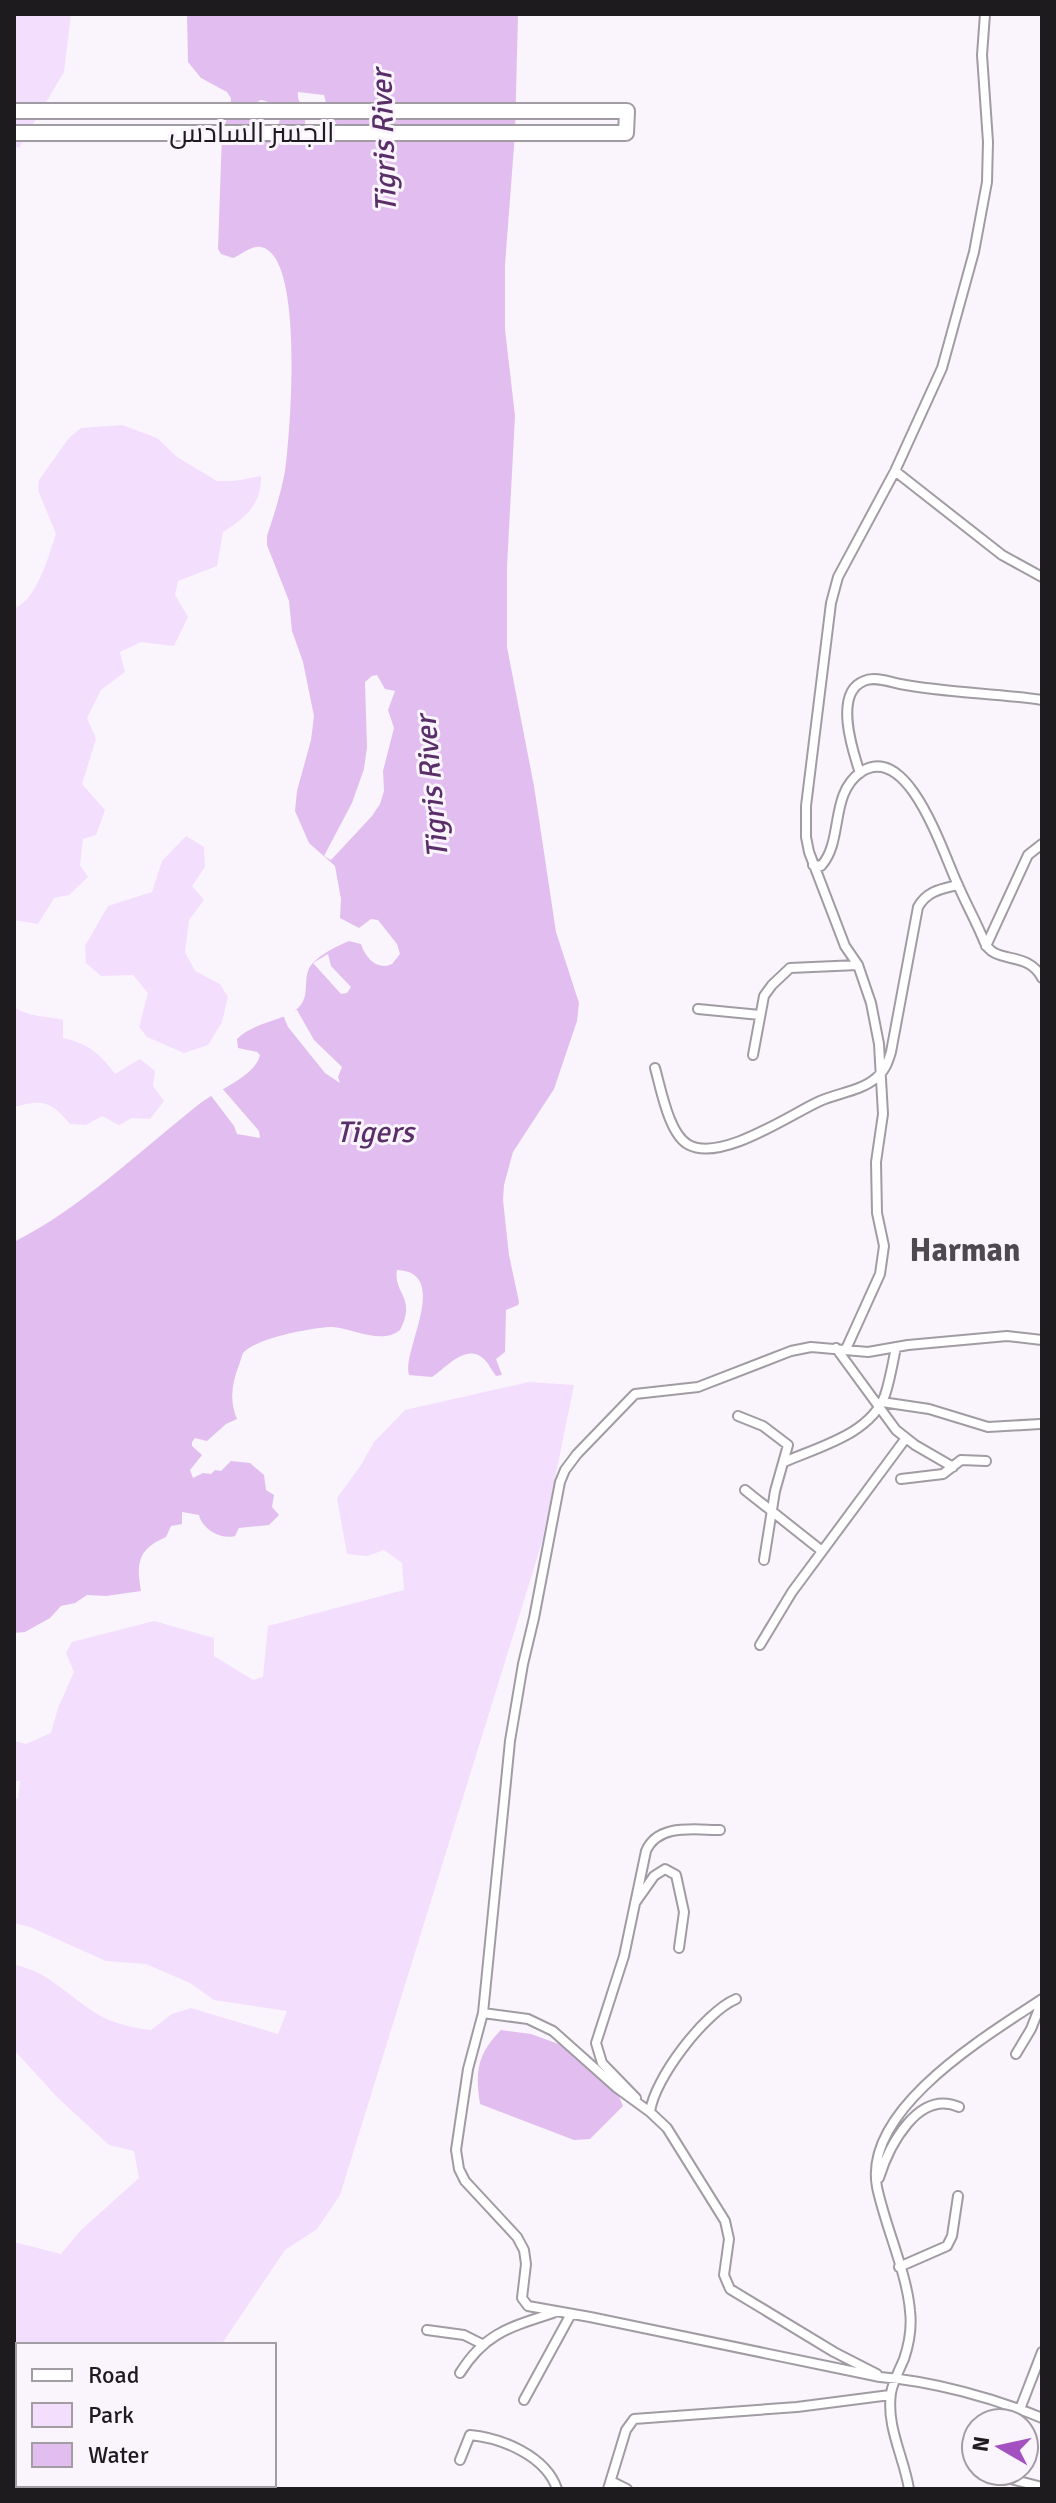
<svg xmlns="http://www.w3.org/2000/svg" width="1056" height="2503" font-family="Signika,Cairo,sans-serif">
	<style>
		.green { fill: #f4defe }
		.water { fill: #e1beef; fill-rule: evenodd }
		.pier { fill: #faf4fc }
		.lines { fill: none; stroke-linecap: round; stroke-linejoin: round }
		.street-casing { stroke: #a19ca3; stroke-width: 12 }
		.highway-casing { stroke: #a19ca3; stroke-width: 18 }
		.street { stroke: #fff; stroke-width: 8 }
		.highway { stroke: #fff; stroke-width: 14 }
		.labels { text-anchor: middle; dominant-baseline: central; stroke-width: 6; stroke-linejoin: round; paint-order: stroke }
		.street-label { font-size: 28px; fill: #1d1b1e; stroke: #faf4fc }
		.water-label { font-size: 30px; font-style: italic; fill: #5a2f69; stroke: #faf4fc }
		.quarter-label { font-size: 32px; font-weight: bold; fill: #4d494f; stroke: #faf4fc }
	</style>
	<rect width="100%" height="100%" fill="#faf4fc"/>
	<path class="green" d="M 14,14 L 71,14 L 64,72 L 19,148 L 14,146 Z
		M 122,425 L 157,438 L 177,457 L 217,481 L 234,481 L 261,476 C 262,504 245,518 223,532 L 217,566 L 178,581 L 175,595 L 188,617 L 174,646 L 141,642 L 120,652 L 125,672 L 101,690 L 87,718 L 96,739 L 82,784 L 105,810 L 96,835 L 83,839 L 80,865 L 88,877 L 69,895 L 54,898 L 38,924 L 14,920 L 14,609 C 38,598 48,557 56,534 L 38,490 L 39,480 L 69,438 L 81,428 Z
		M 186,836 L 204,847 L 205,867 L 192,886 L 204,900 L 189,920 L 185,952 L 195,971 L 220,984 L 228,997 L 222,1022 L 208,1045 L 184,1053 L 147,1037 L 139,1027 L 148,993 L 133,975 L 101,976 L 86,963 L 85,946 L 108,906 L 152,892 L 162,861 Z
		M 14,1007 C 28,1017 47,1016 63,1020 L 63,1038 C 87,1043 101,1054 115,1074 L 140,1059 L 155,1071 L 153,1086 L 164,1101 L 150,1119 L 132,1118 L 119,1125 L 102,1116 L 86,1125 L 70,1124 C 51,1101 43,1099 14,1107 Z
		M 529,1382 L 574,1385 L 542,1542 L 340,2195 L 317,2229 L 285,2250 L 221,2345 L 18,2345 L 18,2438 L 14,2436 L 14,2242 L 61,2254 L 80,2231 L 139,2178 L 134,2151 L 109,2145 L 58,2098 L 14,2050 L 14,1964 C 24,1968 35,1970 44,1976 C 86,2003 95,2024 151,2030 L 172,2014 L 191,2008 L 278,2034 L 287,2011 L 214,2000 L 190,1983 L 146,1964 L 106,1961 L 30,1927 L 14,1923 L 14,1800 L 18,1798 L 20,1781 L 14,1781 L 14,1741 L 26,1744 L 51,1733 L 58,1708 L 74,1672 L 66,1653 L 72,1642 L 154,1621 L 214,1638 L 214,1656 L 253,1680 L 263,1677 L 268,1626 L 404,1590 L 402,1563 L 384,1550 L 367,1556 L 347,1554 L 337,1498 L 361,1465 L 374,1442 L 405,1410 Z"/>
	<path class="water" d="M 187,14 L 518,14 L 515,133 L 505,265 L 505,329 L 515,416 L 507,567 L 507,647 L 534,786 L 556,932 L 579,1003 L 577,1021 L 554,1089 L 513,1152 L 504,1185 L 503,1200 L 509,1255 L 519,1302 L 518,1305 L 506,1310 L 505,1352 L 496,1359 L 502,1375 L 496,1376 C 492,1371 489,1364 484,1359 C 466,1342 445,1369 432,1377 L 409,1375 C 401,1352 452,1272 397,1270 C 393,1294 417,1297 400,1330 C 382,1345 354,1329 333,1327 C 314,1327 256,1338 243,1353 C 242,1355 240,1363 239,1365 C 232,1383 229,1401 237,1419 L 226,1424 L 207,1441 L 195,1438 L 192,1442 L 192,1446 L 202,1455 L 190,1470 L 193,1478 L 203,1473 L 211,1474 L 215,1470 L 221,1471 L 231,1461 L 250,1463 L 264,1475 L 266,1490 L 274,1495 L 272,1507 L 279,1515 L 269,1525 L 239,1528 L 235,1536 C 221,1540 202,1529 199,1515 L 182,1512 L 182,1524 L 171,1526 L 166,1537 C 138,1549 136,1563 141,1591 L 106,1596 L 87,1595 L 75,1603 L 61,1606 L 50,1618 L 25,1632 L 14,1633 L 14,1242 C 81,1208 140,1151 198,1105 C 215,1091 255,1077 260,1055 L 257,1052 L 238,1048 L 237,1039 C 254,1021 287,1021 299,1007 C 309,997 304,983 308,971 C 312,958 337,946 349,941 L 361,944 C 365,957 377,971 392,964 L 400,954 L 397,944 L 378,920 L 371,919 L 359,928 L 340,918 L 341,899 L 335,866 L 309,843 L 295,811 L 297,791 L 311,740 L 314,716 L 303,662 L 292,631 L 289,601 L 267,545 L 267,536 C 274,515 281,493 285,471 C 290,436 305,255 261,247 C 251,245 241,255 233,258 L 221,254 L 218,249 L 222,133 L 230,110 L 231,98 L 227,92 L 201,78 L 188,62 ZM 298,92 L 324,95 L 328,111 L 339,128 L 335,138 L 320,145 L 306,140 C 303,129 307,121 304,111 C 301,102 297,101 298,92 ZM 261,100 C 275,102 285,114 277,127 L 261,126 L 251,121 L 251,105 Z
		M 501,2030 L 531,2034 L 564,2046 L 576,2059 L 617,2092 L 623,2106 L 590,2139 L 574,2140 L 480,2104 C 475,2072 477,2054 501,2030 Z"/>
	<path class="pier" d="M 377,675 L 385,689 L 395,691 L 388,710 L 394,728 L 383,771 L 384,791 L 380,804 L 372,816 L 331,860 L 324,856 L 352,803 L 364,769 L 367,747 L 365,682 L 372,676 Z
		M 328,954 L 331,966 L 351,987 L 347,993 L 341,994 L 313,963 Z
		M 297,1010 L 314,1040 L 342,1067 L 338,1077 L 340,1083 L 325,1073 L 288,1027 L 283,1015 Z
		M 221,1087 L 259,1131 L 260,1138 L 237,1134 L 234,1126 L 209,1093 Z"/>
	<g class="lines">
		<defs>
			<path id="street" d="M 895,471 L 1002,555 L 1042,577
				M 860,773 C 853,752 833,693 864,681 C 874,676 890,682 900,684 C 947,693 995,693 1042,700
				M 813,865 L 821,866 C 844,841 829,794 861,772 C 909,740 944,857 958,885 C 966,904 976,921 984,941 C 994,966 1027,949 1042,978
				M 986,946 L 1028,855 L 1042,844
				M 698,1009 L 760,1015
				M 753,1055 L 764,996 L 772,985 L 790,968 L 858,965
				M 655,1068 C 661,1089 669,1135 689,1145 C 722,1162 789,1115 820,1101 C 838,1093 861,1091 876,1078 C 885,1071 888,1062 891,1052 L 918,907 C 927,891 941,889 957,885
				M 1042,1340 L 1007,1336 L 908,1345 L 868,1352 L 811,1347 L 791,1351 L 698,1387 L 635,1394 L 577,1454 L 565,1470 L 560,1482 L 534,1618 L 523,1664 L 510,1741 L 483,2013 L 468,2069 L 456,2150 L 459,2169 L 465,2181 L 517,2237 L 524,2250 L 526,2264 L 522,2298 L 528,2306 L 590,2317 L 880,2377 C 932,2381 994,2398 1042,2418
				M 836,1348 L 896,1430 L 915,1445 L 953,1467
				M 846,1349 L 880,1274 L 884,1246 L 877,1213 L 876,1162 L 883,1114 L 879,1044 L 871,1003 L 858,965 L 845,946 L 809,852 L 806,837 L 806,806 L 831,603 L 838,577 L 895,471 L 942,368 L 974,252 L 987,182 L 988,142 L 982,55 L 985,14
				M 882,1402 L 929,1409 L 988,1427 L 1040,1424
				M 738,1416 L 763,1426 L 788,1445 L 775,1491 L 764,1560
				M 784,1462 C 818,1447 871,1434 885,1395 C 890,1380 893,1362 896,1347
				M 901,1479 L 943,1474 L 961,1460 L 986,1461
				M 745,1490 L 822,1551
				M 760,1645 L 792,1592 L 906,1438
				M 635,1903 L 654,1876 L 665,1869 L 676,1875 L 684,1912 L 679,1948
				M 483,2013 L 528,2019 L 553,2031 L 617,2088 L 650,2112 L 667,2128 L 725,2221 L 729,2239 L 724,2275 L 730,2289 L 834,2352 L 877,2374
				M 1016,2054 L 1031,2029 L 1042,2001
				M 636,2098 L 602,2063 L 596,2043 L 624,1956 L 646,1851 C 658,1823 695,1830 720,1830
				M 650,2112 C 654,2079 705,2012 736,1999
				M 879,2178 C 889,2146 918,2089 959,2107
				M 899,2267 L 947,2246 L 952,2236 L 958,2196
				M 427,2330 L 464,2335 L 482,2344
				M 460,2373 C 485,2333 510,2327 553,2313
				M 524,2400 L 571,2314
				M 1020,2409 L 1042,2352
				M 460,2460 L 470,2435 C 502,2438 546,2456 557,2489
				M 988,2473 L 1042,2487
				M 611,2481 L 627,2489
				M 608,2489 L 626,2430 L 634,2419 L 797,2407 L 890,2395
				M 909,2489 C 904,2457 886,2427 891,2393 C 893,2381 899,2371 904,2359 C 909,2344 912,2327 910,2311 C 907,2273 885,2226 877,2187 C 862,2109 988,2035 1042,1999"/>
			<path id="highway" d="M 14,111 L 627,111 L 626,133 L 14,133"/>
		</defs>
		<use href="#street" class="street-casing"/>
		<use href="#highway" class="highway-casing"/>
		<use href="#street" class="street"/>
		<use href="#highway" class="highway"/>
	</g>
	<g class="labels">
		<g class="street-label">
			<text x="252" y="133">الجسر السادس</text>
		</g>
		<g class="water-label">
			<text transform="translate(384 141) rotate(-92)">Tigris River</text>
			<text transform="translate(432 787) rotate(-95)">Tigris River</text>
			<text x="375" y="1132">Tigers</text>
		</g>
		<g class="quarter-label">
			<text x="965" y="1250">Harman</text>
		</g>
	</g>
	<rect width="1056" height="2503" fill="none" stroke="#1d1b1e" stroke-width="32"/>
	<rect x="16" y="2343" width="260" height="144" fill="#faf4fc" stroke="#a29da3" stroke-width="2"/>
	<rect x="32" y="2369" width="40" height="12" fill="#ffffff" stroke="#a29da3" stroke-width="2"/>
	<text x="88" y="2383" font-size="24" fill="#1d1b1e">Road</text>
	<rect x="32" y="2403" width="40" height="24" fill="#f4defe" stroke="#a29da3" stroke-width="2"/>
	<text x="88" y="2423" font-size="24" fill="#1d1b1e">Park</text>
	<rect x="32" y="2443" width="40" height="24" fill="#e1beef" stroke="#a29da3" stroke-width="2"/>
	<text x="88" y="2463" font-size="24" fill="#1d1b1e">Water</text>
	<g transform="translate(1000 2447) rotate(279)"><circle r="38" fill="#faf4fc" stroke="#a29da3" stroke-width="2"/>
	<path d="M0-6L14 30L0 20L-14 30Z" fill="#a351c1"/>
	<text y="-12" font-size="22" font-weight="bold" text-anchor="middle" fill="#1d1b1e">N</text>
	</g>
</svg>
